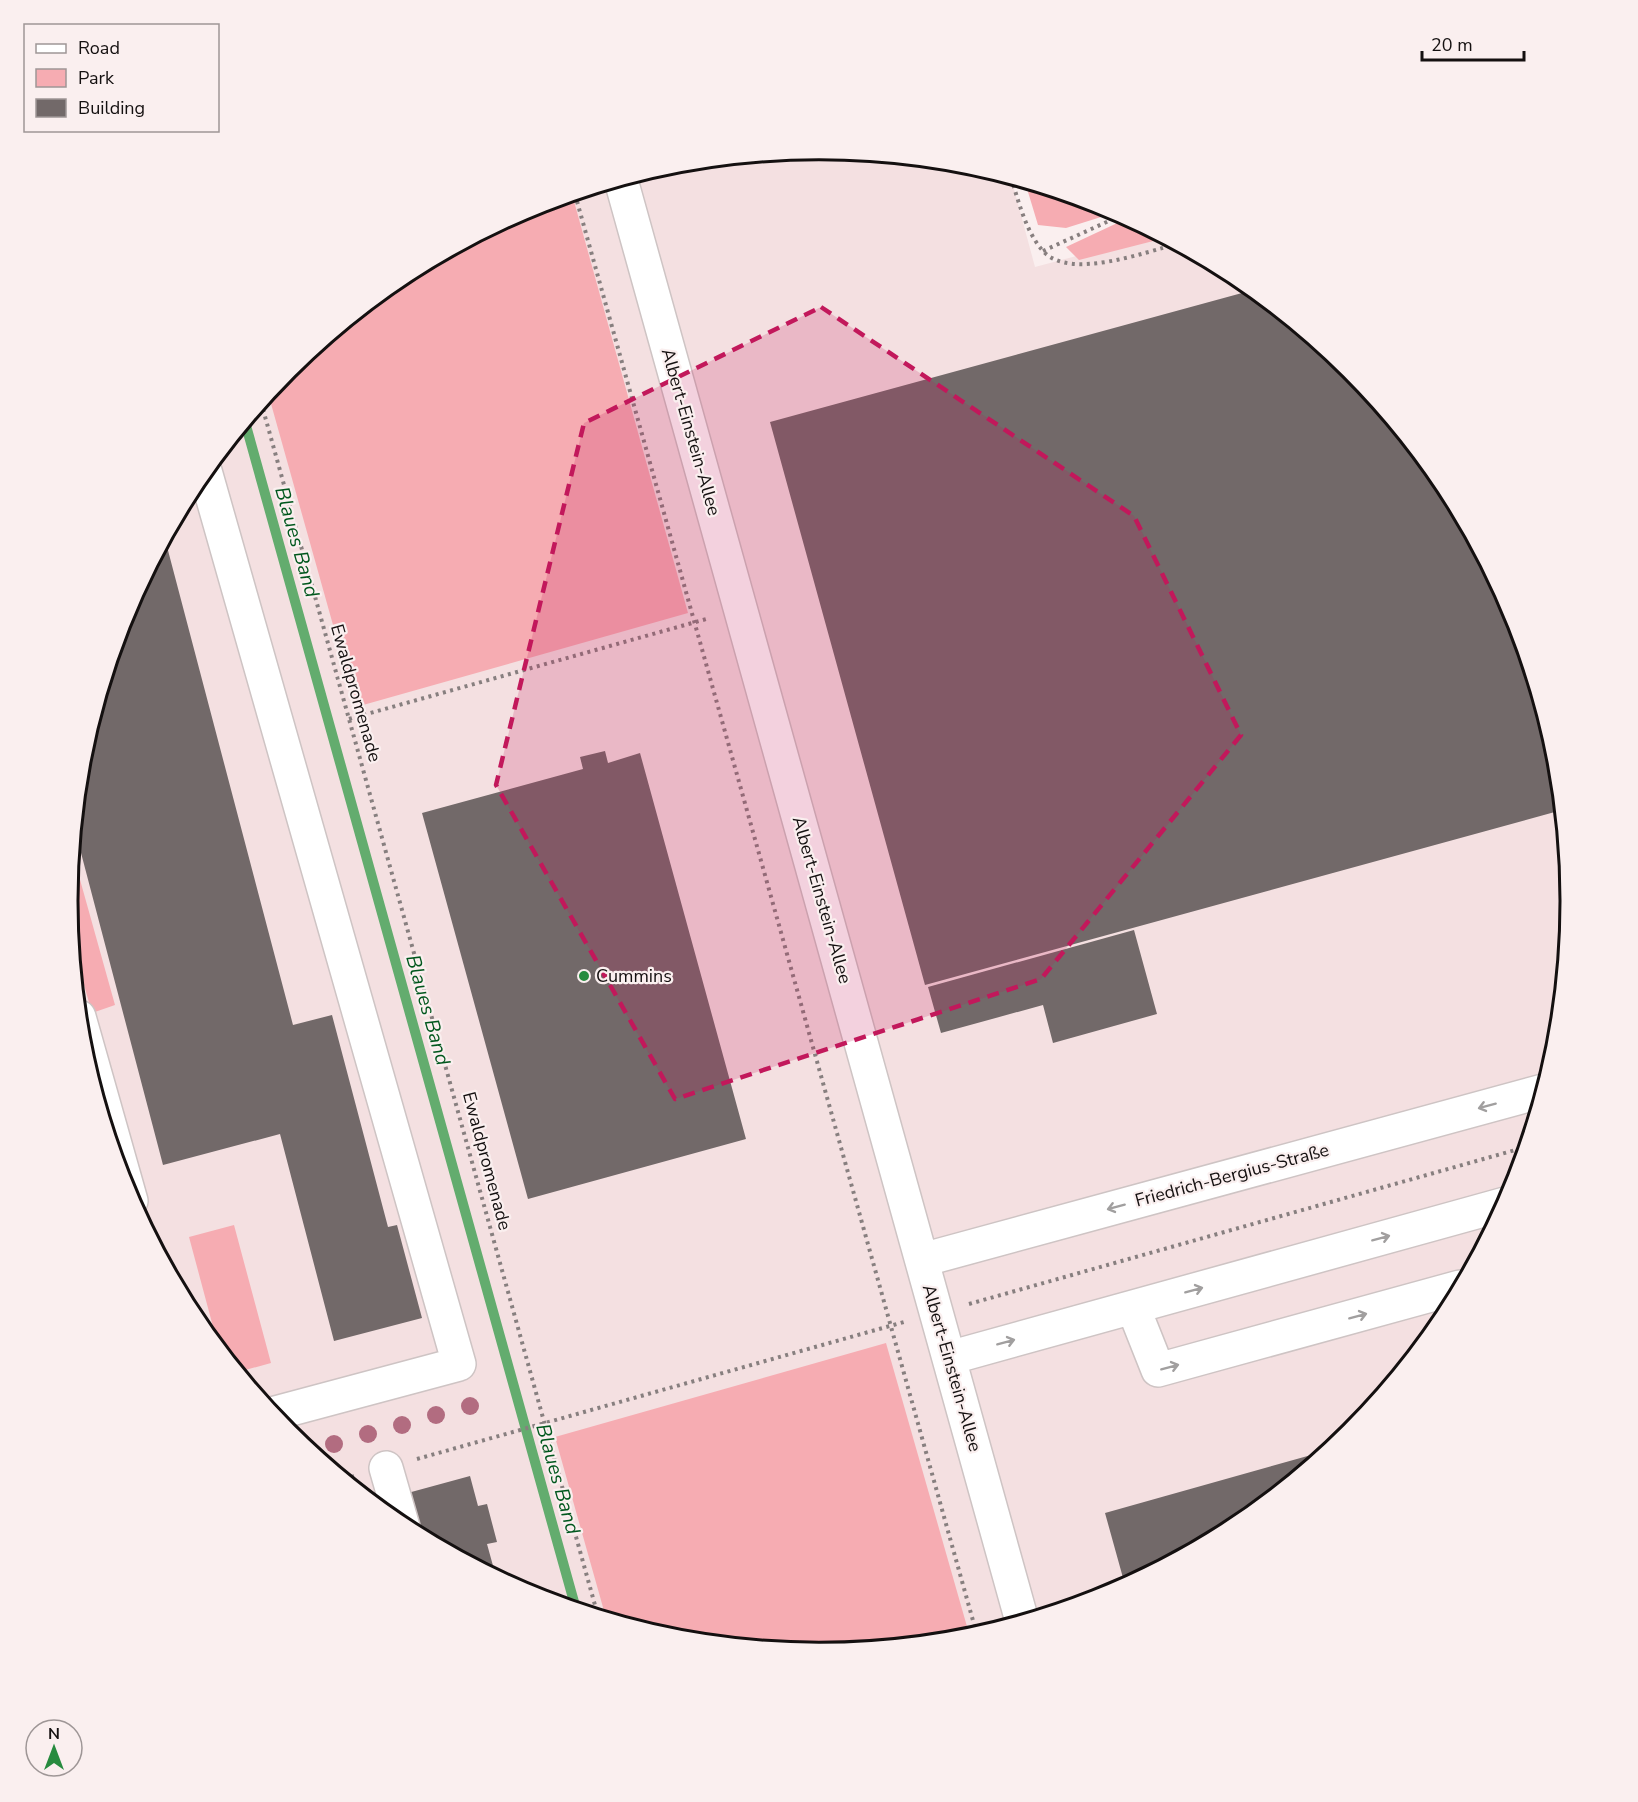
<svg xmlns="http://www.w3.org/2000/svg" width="1638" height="1802" font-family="'Nunito Sans',sans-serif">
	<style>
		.built { fill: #f4e0e1 }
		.green { fill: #f6acb2 }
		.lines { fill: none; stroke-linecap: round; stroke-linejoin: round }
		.stream { stroke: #63ac6e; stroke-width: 10 }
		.building { fill: #726969 }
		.minor-casing { stroke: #cec4c4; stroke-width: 36 }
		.path { stroke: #877f7f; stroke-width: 4; stroke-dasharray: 3 4.5; stroke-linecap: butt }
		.minor { stroke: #fff; stroke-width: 33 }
		.tree { fill: #b26c80 }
		.oneway { stroke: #a19f9f }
		.marked { fill: #c2185b; fill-opacity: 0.2; stroke: #c2185b; stroke-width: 4.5; stroke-dasharray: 12 8; stroke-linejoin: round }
		.poi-dot { fill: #278b3f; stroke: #faefef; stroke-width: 2 }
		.labels { text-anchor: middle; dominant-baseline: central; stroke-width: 4.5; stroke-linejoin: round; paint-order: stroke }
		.street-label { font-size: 18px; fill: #141010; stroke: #faefef }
		.poi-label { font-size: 18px; fill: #141010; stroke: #faefef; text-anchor: start }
		.water-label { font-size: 20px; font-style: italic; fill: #00571d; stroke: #faefef }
		.rim { fill: none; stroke: #141010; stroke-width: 3 }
	</style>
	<rect width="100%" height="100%" fill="#faefef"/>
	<path class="built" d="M 819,150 L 966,164 L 1011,178 L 1035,267 L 1159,234 L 1237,276 L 1351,370 L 1444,484 L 1513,614 L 1556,755 L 1570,901 L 1556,1048 L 1513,1189 L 1444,1319 L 1350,1433 L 1236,1526 L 1106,1595 L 965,1638 L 819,1652 L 672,1638 L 531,1595 L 401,1526 L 287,1432 L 194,1318 L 125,1188 L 82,1047 L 68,901 L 82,754 L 125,613 L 194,483 L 288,369 L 402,276 L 532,207 L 673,164 Z"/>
	<path class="green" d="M 1025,182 L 1107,207 L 1117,212 L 1066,228 L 1038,225 Z
		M 572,194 L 688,613 L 356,707 L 268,393 L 288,369 L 402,276 L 532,207 Z
		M 1128,218 L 1165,238 L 1079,260 L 1066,247 Z
		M 72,851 L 115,1005 L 92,1013 L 71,939 L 68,901 Z
		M 234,1225 L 271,1363 L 238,1372 L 219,1349 L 189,1237 Z
		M 886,1343 L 970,1637 L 819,1652 L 672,1638 L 606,1618 L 555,1437 Z"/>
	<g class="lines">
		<path class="stream" d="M 245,422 L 576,1609"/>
	</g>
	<path class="building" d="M 1253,290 L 1351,370 L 1444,484 L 1513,614 L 1556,755 L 1562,810 L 925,985 L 770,422 Z
		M 165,539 L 293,1025 L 332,1015 L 388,1227 L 397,1225 L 422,1318 L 334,1341 L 280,1134 L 163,1165 L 75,830 L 82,754 L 125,613 Z
		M 605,751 L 608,763 L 640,753 L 746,1139 L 528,1199 L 422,813 L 583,769 L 580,757 Z
		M 1134,930 L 1157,1014 L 1053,1043 L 1043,1005 L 941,1033 L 928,987 Z
		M 1329,1450 L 1236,1526 L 1125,1585 L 1105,1513 Z
		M 470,1476 L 478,1506 L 487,1504 L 497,1542 L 487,1544 L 495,1573 L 492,1574 L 415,1533 L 404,1494 Z"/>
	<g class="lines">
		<defs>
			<path id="minor" d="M 621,180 L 1022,1621
				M 205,471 L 459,1364 L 272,1414
				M 79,1017 L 131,1201
				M 922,1260 L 1543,1091
				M 1133,1307 L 1158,1370 L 1460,1287
				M 949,1358 L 1505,1204
				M 386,1468 L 403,1527"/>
		</defs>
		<use href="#minor" class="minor-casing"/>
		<path class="path" d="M 1011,178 C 1019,202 1026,233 1044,252 C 1071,280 1145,252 1177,244
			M 575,194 L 977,1635
			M 1043,251 L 1122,215
			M 261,402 L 598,1616
			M 349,719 L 710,618
			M 969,1304 L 1526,1147
			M 417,1459 L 904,1322
			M 344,1479 L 355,1476"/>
		<use href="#minor" class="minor"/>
	</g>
	<g class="tree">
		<circle cx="470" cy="1406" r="9"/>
		<circle cx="436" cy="1415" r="9"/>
		<circle cx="402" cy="1425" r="9"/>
		<circle cx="368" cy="1434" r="9"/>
		<circle cx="334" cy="1444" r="9"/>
	</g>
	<defs><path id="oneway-shaft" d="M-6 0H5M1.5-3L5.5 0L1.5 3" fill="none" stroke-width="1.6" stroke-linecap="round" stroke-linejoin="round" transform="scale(1.5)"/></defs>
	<g class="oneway">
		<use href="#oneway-shaft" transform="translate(1487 1106) rotate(165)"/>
		<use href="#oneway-shaft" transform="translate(1116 1207) rotate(165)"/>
		<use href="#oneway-shaft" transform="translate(1381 1238) rotate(-15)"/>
		<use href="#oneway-shaft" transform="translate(1194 1290) rotate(-15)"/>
		<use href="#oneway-shaft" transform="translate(1358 1316) rotate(-15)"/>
		<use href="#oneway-shaft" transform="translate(1006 1342) rotate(-15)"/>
		<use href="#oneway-shaft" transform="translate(1170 1367) rotate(-15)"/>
	</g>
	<path class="marked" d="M 821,307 L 1134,516 L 1241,735 L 1041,979 L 675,1099 L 496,785 L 584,423 Z"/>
	<circle class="poi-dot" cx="584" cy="976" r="6"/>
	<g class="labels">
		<g class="street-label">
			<text transform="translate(691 432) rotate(74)">Albert-Einstein-Allee</text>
			<text transform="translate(356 693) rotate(74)">Ewaldpromenade</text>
			<text transform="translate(822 900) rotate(74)">Albert-Einstein-Allee</text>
			<text transform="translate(487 1161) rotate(75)">Ewaldpromenade</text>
			<text transform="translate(1232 1175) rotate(-15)">Friedrich-Bergius-Straße</text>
			<text transform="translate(952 1368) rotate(74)">Albert-Einstein-Allee</text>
		</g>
		<g class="poi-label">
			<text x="596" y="976">Cummins</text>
		</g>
		<g class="water-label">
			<text transform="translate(297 542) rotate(74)">Blaues Band</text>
			<text transform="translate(428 1010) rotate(74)">Blaues Band</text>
			<text transform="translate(558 1479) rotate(74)">Blaues Band</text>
		</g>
	</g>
	<path d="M0 0H1638V1802H0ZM78 901a741 741 0 1 1 1482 0a741 741 0 1 1-1482 0Z" fill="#faefef" fill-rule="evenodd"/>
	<path class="rim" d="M78 901a741 741 0 1 1 1482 0a741 741 0 1 1-1482 0Z"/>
	<rect x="24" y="24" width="195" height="108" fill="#faefef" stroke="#9e9696" stroke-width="1.5"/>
	<rect x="36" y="44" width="30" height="9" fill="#ffffff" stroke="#9e9696" stroke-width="1.5"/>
	<text x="78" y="54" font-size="18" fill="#141010">Road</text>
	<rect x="36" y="69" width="30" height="18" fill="#f6acb2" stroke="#9e9696" stroke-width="1.5"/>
	<text x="78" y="84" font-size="18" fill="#141010">Park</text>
	<rect x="36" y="99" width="30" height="18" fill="#726969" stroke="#9e9696" stroke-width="1.5"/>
	<text x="78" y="114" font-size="18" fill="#141010">Building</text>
	<g transform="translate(54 1748)"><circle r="28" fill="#faefef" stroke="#9e9696" stroke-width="1.5"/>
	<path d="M0-4.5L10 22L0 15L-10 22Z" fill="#278b3f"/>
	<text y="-9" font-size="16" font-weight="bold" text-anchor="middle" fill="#141010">N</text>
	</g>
	<path d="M1422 51v9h102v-9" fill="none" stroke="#141010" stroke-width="3"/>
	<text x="1431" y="51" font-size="18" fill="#141010" stroke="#faefef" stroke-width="4.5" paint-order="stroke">20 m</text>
</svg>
